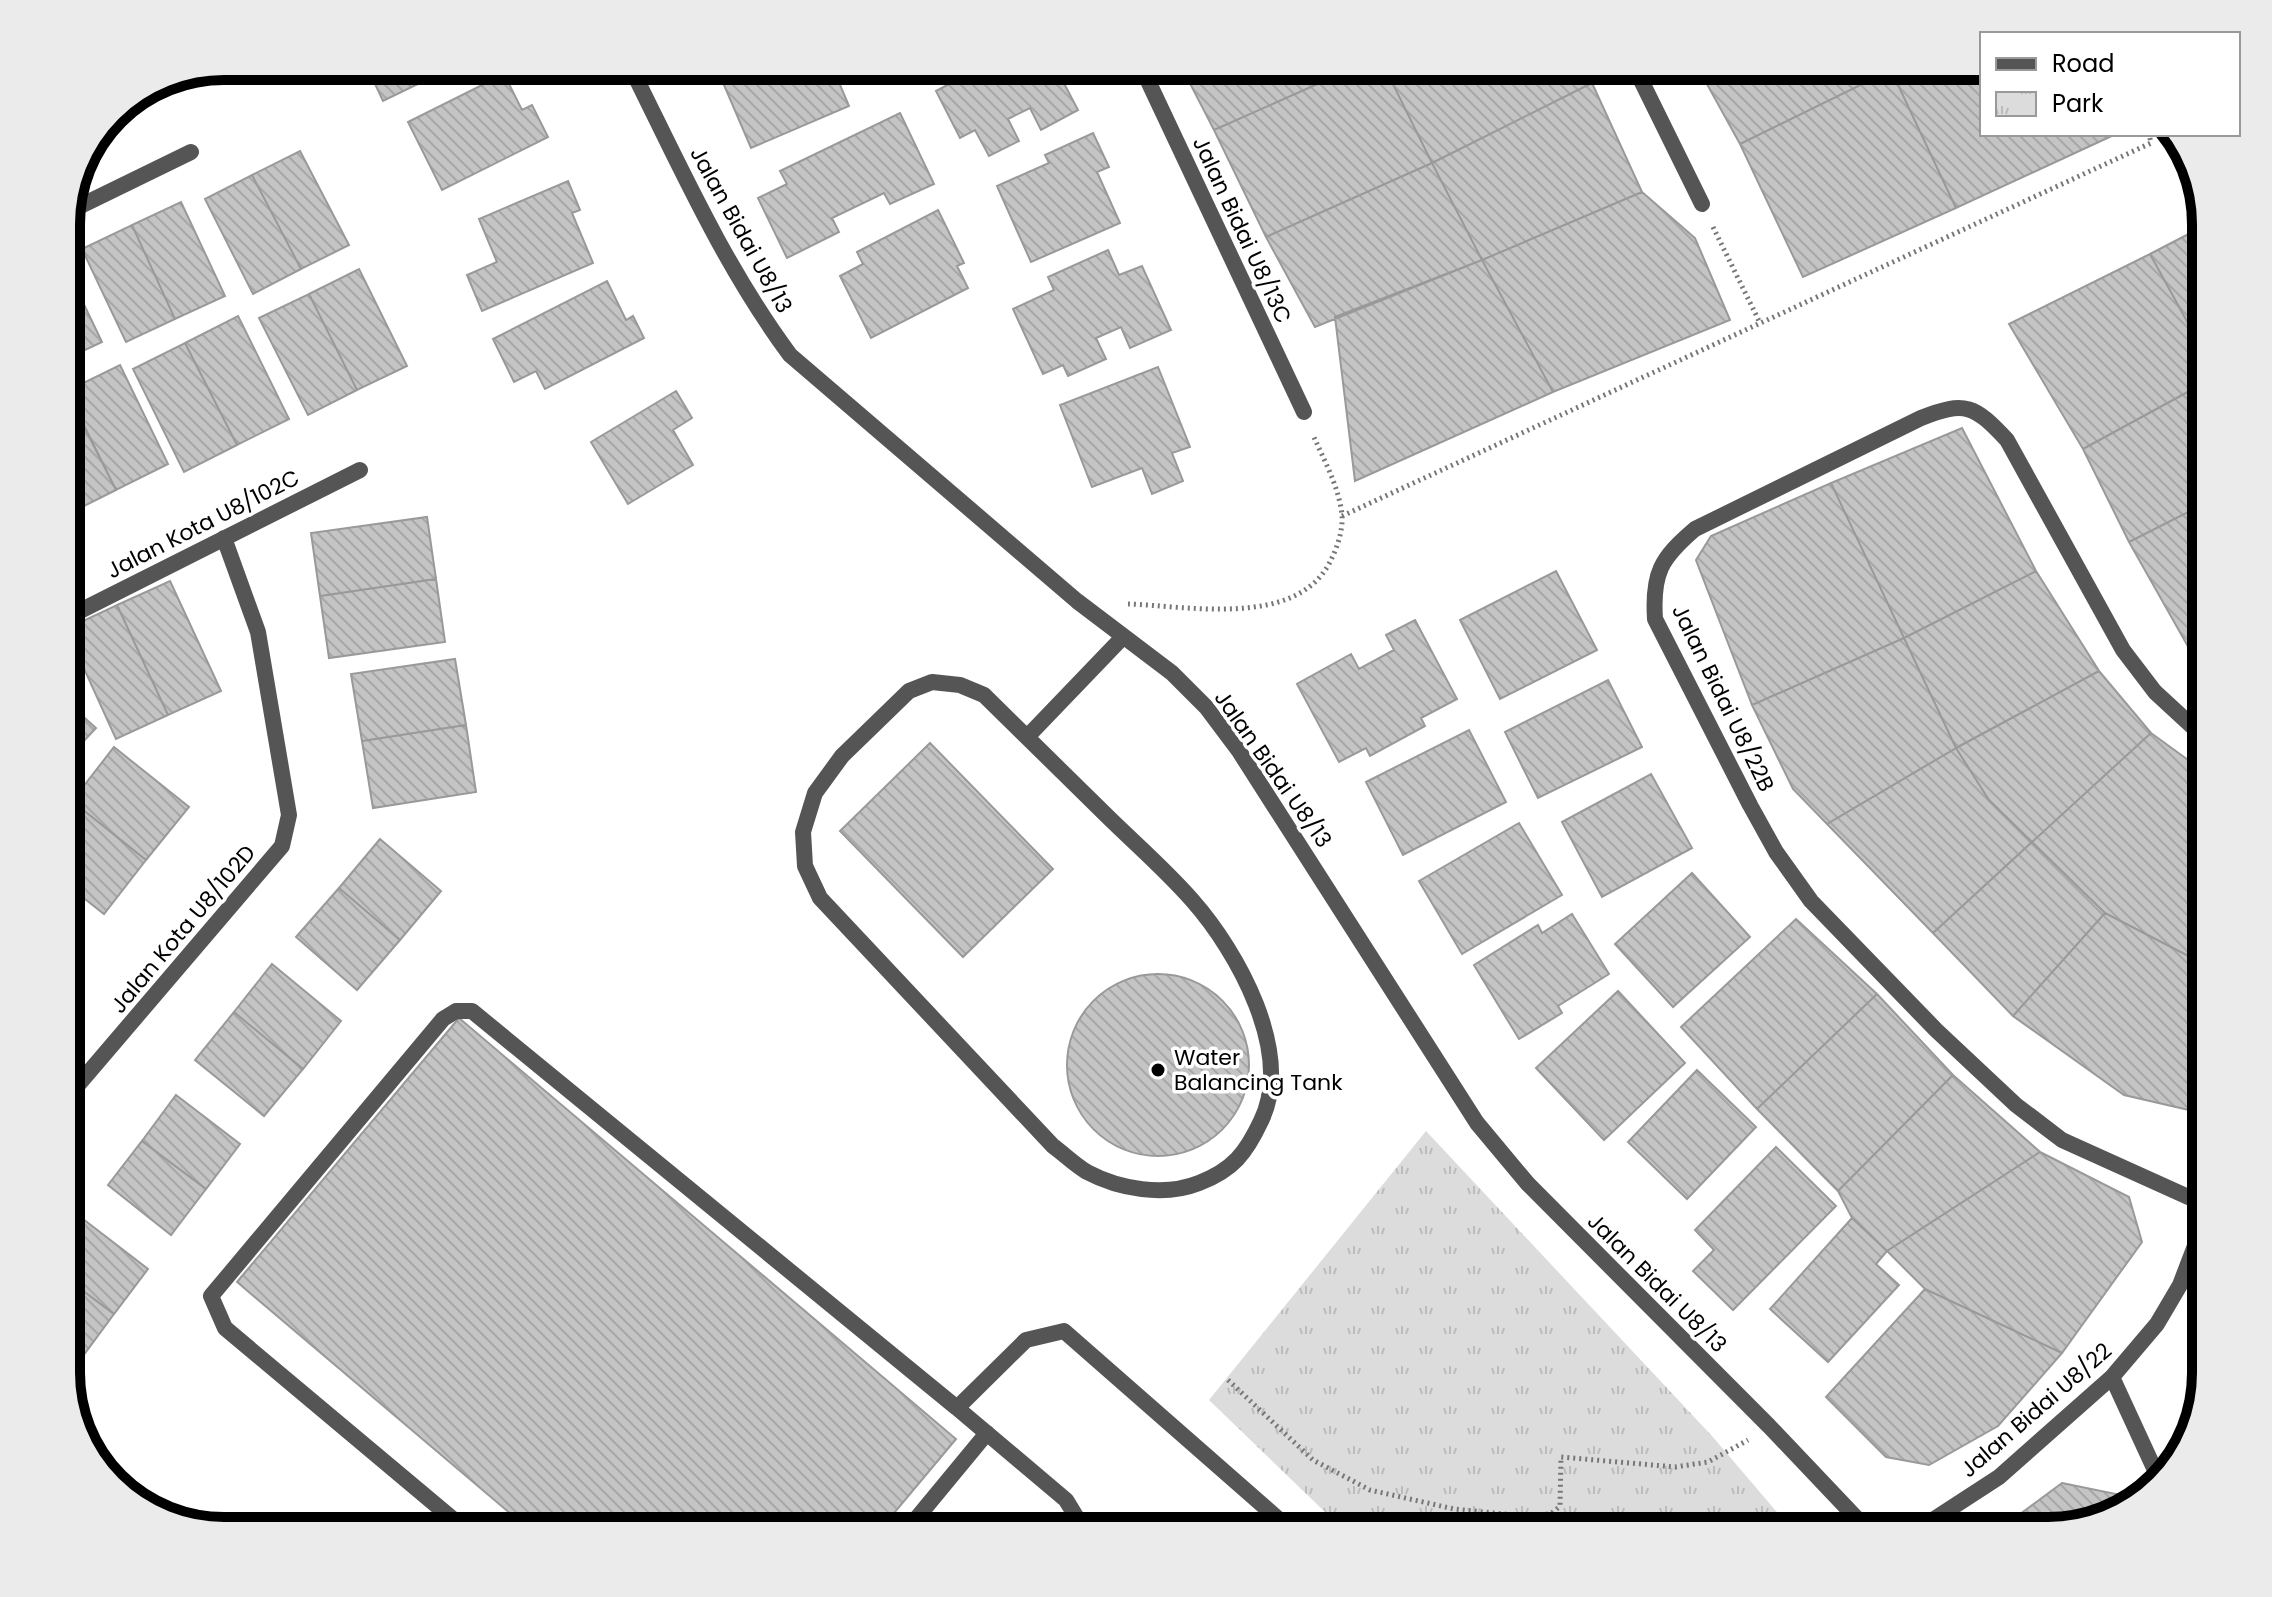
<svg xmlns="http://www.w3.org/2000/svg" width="2272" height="1597" font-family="Poppins,sans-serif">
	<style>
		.park { fill: url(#park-tufts) }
		.building { fill: url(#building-back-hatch); stroke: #999; stroke-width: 2 }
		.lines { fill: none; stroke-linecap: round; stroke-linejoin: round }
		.path { stroke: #777; stroke-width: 5; stroke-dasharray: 2 4; stroke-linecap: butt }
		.lane { stroke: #555; stroke-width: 16 }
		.street { stroke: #555; stroke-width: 16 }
		.poi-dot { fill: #000; stroke: #fff; stroke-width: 3 }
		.labels { text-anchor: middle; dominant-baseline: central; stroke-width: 7; stroke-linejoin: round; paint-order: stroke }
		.street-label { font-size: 22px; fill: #000; stroke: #fff }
		.poi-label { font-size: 22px; fill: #000; stroke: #fff; text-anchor: start }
		.rim { fill: none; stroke: #000; stroke-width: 10 }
	</style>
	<defs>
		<pattern id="park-tufts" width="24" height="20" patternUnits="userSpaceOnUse" patternTransform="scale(2)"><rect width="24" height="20" fill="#dcdcdc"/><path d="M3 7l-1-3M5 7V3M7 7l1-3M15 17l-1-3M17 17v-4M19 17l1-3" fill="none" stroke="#bbb"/></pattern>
		<pattern id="building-back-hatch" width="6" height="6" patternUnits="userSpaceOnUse" patternTransform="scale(2)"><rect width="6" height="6" fill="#c4c4c4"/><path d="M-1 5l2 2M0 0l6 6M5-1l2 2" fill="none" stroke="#a7a7a7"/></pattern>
	</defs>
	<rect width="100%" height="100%" fill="#fff"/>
	<path class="park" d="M 1426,1131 L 1712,1436 L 1793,1531 L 1374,1531 L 1325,1512 L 1209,1400 Z"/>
	<path class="building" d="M 369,66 L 455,66 L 383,101 L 367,67 Z
		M 749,66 L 832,66 L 849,106 L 751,148 L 721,78 Z
		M 983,66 L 1055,66 L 1078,110 L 1041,130 L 1030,108 L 1008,119 L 1019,141 L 989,156 L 975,130 L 960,138 L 936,91 Z
		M 1181,66 L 1358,66 L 1214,130 Z
		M 1358,66 L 1384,66 L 1432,163 L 1266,237 L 1214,130 Z
		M 1384,66 L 1585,66 L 1592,83 L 1432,163 Z
		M 1697,66 L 1889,66 L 1891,70 L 1740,144 Z
		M 1899,66 L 1982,66 L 1982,134 L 2116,134 L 1956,208 L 1891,70 Z
		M 1891,70 L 1956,208 L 1803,277 L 1740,144 Z
		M 504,74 L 522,110 L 532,105 L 548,137 L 442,190 L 408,122 Z
		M 1592,83 L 1642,192 L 1482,260 L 1432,163 Z
		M 900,113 L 934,184 L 890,204 L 884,193 L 832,218 L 839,232 L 787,258 L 758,198 L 787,184 L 780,171 Z
		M 1093,133 L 1109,167 L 1097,172 L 1120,223 L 1031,262 L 997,186 L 1049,163 L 1045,155 Z
		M 300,151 L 349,245 L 301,269 L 252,175 Z
		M 1432,163 L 1482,260 L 1315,327 L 1266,237 Z
		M 252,175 L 301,269 L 253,294 L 205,199 Z
		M 568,181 L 580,210 L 572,213 L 593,263 L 482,311 L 467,275 L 497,262 L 479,219 Z
		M 1642,192 L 1695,238 L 1730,320 L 1553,392 L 1482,260 Z
		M 181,202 L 225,296 L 175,319 L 132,225 Z
		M 938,210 L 964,263 L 957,266 L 968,288 L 871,338 L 840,276 L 863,264 L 857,252 Z
		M 132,225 L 175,319 L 126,342 L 82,249 Z
		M 2206,225 L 2206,356 L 2150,254 Z
		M 1108,250 L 1119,275 L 1142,266 L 1171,330 L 1130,348 L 1121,327 L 1096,338 L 1106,359 L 1068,376 L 1063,365 L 1043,374 L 1013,309 L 1054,290 L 1048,277 Z
		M 2150,254 L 2206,356 L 2206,382 L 2083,449 L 2009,324 Z
		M 1482,260 L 1553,392 L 1355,481 L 1335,317 Z
		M 66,267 L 102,342 L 66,359 Z
		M 359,269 L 407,366 L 357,390 L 309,294 Z
		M 607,281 L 626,320 L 633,316 L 644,338 L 545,389 L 536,371 L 514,382 L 493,339 Z
		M 309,294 L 357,390 L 308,415 L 259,318 Z
		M 238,316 L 289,419 L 237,445 L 185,343 Z
		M 185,343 L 237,445 L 184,472 L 133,369 Z
		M 120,365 L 168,464 L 116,490 L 67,391 Z
		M 1158,367 L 1190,447 L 1172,453 L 1183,481 L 1152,494 L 1142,468 L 1092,487 L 1060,405 Z
		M 2206,382 L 2206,503 L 2129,542 L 2083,449 Z
		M 66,391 L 116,490 L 66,515 Z
		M 676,391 L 692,418 L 673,430 L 693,465 L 628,504 L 591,442 Z
		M 1962,428 L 2036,571 L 1904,638 L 1831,483 Z
		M 1831,483 L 1904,638 L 1752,705 L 1696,560 L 1711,536 Z
		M 2206,503 L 2206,649 L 2195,659 L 2129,542 Z
		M 427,517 L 436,579 L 320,596 L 311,533 Z
		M 1556,571 L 1597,650 L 1500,699 L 1460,620 Z
		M 2036,571 L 2099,671 L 1956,748 L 1904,638 Z
		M 436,579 L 445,642 L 329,658 L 320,596 Z
		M 170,581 L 221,691 L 168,715 L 117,605 Z
		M 117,605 L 168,715 L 116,739 L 66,629 Z
		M 1415,620 L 1457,699 L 1421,718 L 1425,726 L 1370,756 L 1366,748 L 1339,762 L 1297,684 L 1351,654 L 1359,669 L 1394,650 L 1386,635 Z
		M 1904,638 L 1956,748 L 1827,824 L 1793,789 L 1752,705 Z
		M 2206,649 L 2206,669 L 2195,659 Z
		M 455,659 L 466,725 L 362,741 L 351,674 Z
		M 2099,671 L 2151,733 L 2032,842 L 1989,800 L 1956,748 Z
		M 1608,680 L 1642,747 L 1538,798 L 1505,732 Z
		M 66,701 L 96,728 L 66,760 Z
		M 466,725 L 476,792 L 373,808 L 362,741 Z
		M 1469,730 L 1506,802 L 1403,855 L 1366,782 Z
		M 2151,733 L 2206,773 L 2206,965 L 2105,913 L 2032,842 Z
		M 930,743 L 1053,869 L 963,957 L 840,831 Z
		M 114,747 L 189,807 L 146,860 L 72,801 Z
		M 1956,748 L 1989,800 L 2032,842 L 1933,933 L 1827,824 Z
		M 1651,774 L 1692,848 L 1602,897 L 1562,822 Z
		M 72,801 L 146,860 L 104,914 L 66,884 L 66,808 Z
		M 1519,823 L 1562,895 L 1462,954 L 1419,881 Z
		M 380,839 L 441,891 L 400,940 L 339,888 Z
		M 2032,842 L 2105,913 L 2013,1016 L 1933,933 Z
		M 1692,873 L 1750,937 L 1673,1007 L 1615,944 Z
		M 339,888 L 400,940 L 357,990 L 296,937 Z
		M 2105,913 L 2206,965 L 2206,1075 L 2189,1110 L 2124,1095 L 2013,1016 Z
		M 1572,914 L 1609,974 L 1558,1006 L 1562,1013 L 1519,1039 L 1474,965 L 1538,925 L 1542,933 Z
		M 1796,919 L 1877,994 L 1757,1109 L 1681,1027 Z
		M 66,926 L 78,937 L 66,951 Z
		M 272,964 L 341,1021 L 303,1069 L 234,1012 Z
		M1067 1065a91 91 0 1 1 182 0a91 91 0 1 1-182 0Z
		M 1618,991 L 1685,1063 L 1604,1140 L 1536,1068 Z
		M 1877,994 L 1953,1075 L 1838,1191 L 1757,1109 Z
		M 234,1012 L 303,1069 L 264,1116 L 195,1060 Z
		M 459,1018 L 956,1439 L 879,1531 L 531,1531 L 237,1282 Z
		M 1697,1070 L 1756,1127 L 1687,1199 L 1628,1142 Z
		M 1953,1075 L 2040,1152 L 1887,1251 L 1852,1218 L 1838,1191 Z
		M 176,1095 L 240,1144 L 206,1189 L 142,1141 Z
		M 142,1141 L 206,1189 L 171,1235 L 108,1185 Z
		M 1776,1147 L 1836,1206 L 1733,1310 L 1693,1271 L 1714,1250 L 1695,1230 Z
		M 2040,1152 L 2129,1197 L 2142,1242 L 2062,1353 L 1925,1289 L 1887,1251 Z
		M 1852,1218 L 1887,1251 L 1876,1264 L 1899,1285 L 1828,1362 L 1770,1309 Z
		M 83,1219 L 148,1269 L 114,1314 L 66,1278 L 66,1241 Z
		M 66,1278 L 114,1314 L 80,1360 L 66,1350 Z
		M 1925,1289 L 2062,1353 L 1998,1426 L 1929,1465 L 1886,1457 L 1826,1397 Z
		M 2206,1335 L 2205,1376 L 2192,1376 Z
		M 2192,1376 L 2205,1376 L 2186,1438 L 2185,1435 Z
		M 2062,1483 L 2121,1495 L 2126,1508 L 2118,1515 L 2049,1531 L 1997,1531 Z"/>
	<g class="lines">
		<path class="path" d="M 1713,227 L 1760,323
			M 1342,516 L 2151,143 L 2149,134
			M 1128,604 C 1189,606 1296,628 1330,562 C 1337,548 1343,531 1342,515 C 1339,487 1324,460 1313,435
			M 1228,1380 L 1313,1460 L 1370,1490 L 1454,1509 L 1533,1517 L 1552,1513 L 1560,1506 L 1561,1457 L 1675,1467 L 1708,1462 L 1748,1440"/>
		<path class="lane" d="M 932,682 L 960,685 L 984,695 C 1023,733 1062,772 1101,810 C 1131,840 1164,868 1192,900 C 1238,952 1294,1053 1261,1121 C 1246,1153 1233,1170 1199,1183 C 1164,1197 1119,1189 1087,1172 C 1075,1165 1064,1154 1053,1146 L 820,898 L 805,866 L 803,832 L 815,793 L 842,756 L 909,691 Z
			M 1027,737 L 1123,637
			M 957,1408 L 1066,1500 L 1085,1531
			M 467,1531 L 225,1328 L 211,1296 L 443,1019 L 456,1011 L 472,1011 L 957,1408 L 1026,1340 L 1064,1331 L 1292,1531
			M 906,1531 L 987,1433"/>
		<path class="street" d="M 630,66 C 679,164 724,266 790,355 L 1077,601 L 1172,673 L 1206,707 L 1239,751 L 1477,1123 L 1528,1184 L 1769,1426 L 1863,1525
			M 1141,66 L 1304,412
			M 1634,66 L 1702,204
			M 66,213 L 191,152
			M 66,618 L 360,470
			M 2206,739 L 2155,692 L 2123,650 L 2007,440 C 1975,406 1966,400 1921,418 L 1695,529 C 1661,558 1652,573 1655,619 L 1750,805 L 1776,852 L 1811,901 L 1936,1030 L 2016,1105 L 2062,1140 L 2206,1205
			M 66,1099 L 282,846 L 289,815 L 258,632 L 224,538
			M 2112,1377 L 2159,1479
			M 1853,1531 C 1867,1523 1881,1523 1896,1531
			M 1916,1531 L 1999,1477 L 2112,1377 L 2157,1324 L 2180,1285 L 2206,1217"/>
	</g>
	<circle class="poi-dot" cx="1158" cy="1070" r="8"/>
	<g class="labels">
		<g class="street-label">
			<text transform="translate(741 230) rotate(61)">Jalan Bidai U8/13</text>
			<text transform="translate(1242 230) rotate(65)">Jalan Bidai U8/13C</text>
			<text transform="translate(203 524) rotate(-27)">Jalan Kota U8/102C</text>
			<text transform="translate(1723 698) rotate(64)">Jalan Bidai U8/22B</text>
			<text transform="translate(1273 769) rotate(55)">Jalan Bidai U8/13</text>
			<text transform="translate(183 929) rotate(-50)">Jalan Kota U8/102D</text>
			<text transform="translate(1657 1283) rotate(45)">Jalan Bidai U8/13</text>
			<text transform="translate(2036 1410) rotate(-41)">Jalan Bidai U8/22</text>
		</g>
		<g class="poi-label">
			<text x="1174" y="1057">Water<tspan x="1174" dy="25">Balancing Tank</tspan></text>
		</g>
	</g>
	<path d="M0 0H2272V1597H0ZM224 80H2048A144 144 0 0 1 2192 224V1373A144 144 0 0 1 2048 1517H224A144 144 0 0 1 80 1373V224A144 144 0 0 1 224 80Z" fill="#ebebeb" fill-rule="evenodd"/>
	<path class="rim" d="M224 80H2048A144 144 0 0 1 2192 224V1373A144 144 0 0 1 2048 1517H224A144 144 0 0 1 80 1373V224A144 144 0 0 1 224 80Z"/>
	<rect x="1980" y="32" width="260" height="104" fill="#ffffff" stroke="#999999" stroke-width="2"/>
	<rect x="1996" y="58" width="40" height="12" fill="#555555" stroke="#999999" stroke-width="2"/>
	<text x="2052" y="72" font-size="24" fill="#000000">Road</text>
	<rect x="1996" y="92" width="40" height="24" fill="url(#park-tufts)" stroke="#999999" stroke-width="2"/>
	<text x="2052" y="112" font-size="24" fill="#000000">Park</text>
</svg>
